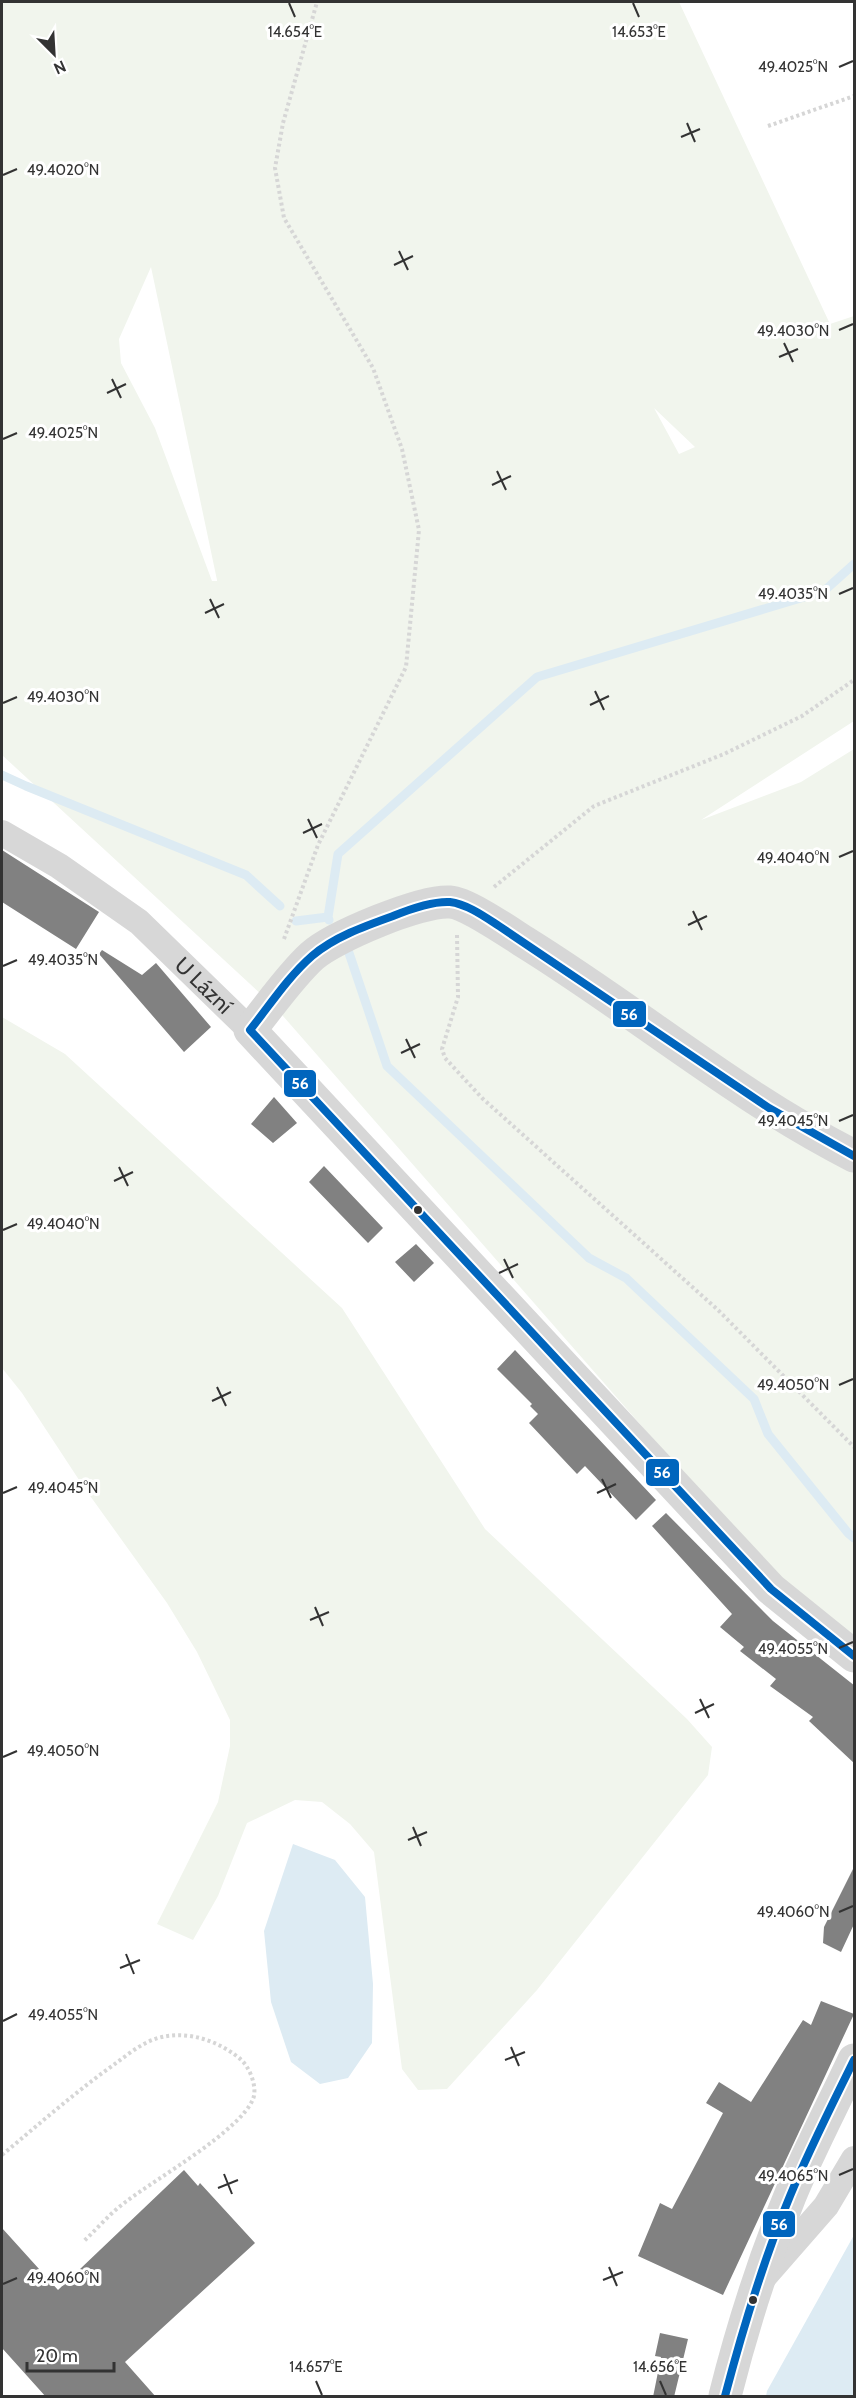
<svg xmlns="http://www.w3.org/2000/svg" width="856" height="2398" font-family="Cabin,sans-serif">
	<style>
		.green { fill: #f1f5ed; fill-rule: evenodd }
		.water { fill: #ddebf3 }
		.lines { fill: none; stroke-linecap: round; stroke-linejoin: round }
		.stream { stroke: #ddebf3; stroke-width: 9 }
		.building { fill: #818181 }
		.path { stroke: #d6d6d6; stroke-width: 4; stroke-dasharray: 3 3; stroke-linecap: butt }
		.minor { stroke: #d7d7d7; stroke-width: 26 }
		.tertiary { stroke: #d7d7d7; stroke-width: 33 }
		.bus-1-casing { stroke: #fff; stroke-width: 12 }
		.bus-1 { stroke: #0065bd; stroke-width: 8 }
		.ticks { fill: none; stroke: #333; stroke-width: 2 }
		.bus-dot { fill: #333; stroke: #fff; stroke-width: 2 }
		.labels { text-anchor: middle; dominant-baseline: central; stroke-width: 6; stroke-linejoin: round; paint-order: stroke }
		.street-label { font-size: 22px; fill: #333; stroke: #fff }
		.ticks-label { font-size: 15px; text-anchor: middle; fill: #333; stroke: #fff; stroke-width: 6; stroke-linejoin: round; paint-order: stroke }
		.line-badge { stroke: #fff; stroke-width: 2 }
		.badge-label { font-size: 16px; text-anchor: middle; font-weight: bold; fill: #fff }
	</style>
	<rect width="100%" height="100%" fill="#fff"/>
	<path class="green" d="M 2,2 L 679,2 L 830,324 L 854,316 L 854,721 L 701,820 L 801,782 L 854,749 L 854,1637 L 779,1583 L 276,1008 L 2,755 ZM 151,267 L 217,580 L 217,581 L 212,581 L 155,428 L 121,363 L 119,339 ZM 654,408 L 695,447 L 679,454 Z
		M 2,1017 L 65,1054 L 342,1308 L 485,1529 L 687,1719 L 712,1747 L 708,1775 L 537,1990 L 447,2089 L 418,2090 L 402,2069 L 374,1852 L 350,1824 L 322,1802 L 295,1800 L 247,1823 L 218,1896 L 193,1940 L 157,1924 L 218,1802 L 230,1746 L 230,1720 L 197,1652 L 167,1603 L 83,1486 L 22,1393 L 2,1368 Z"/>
	<path class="water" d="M 293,1844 L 335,1860 L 365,1897 L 373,1984 L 372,2043 L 348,2078 L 320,2084 L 291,2062 L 271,2002 L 264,1931 Z
		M 854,2235 L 854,2396 L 766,2396 L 767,2391 Z"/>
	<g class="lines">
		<path class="stream" d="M 2,775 L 26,786 L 246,875 L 280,906
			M 328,917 L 338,854 L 537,677 L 824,591 L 854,564
			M 296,921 L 328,917 L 329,920
			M 347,947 L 387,1066 L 589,1258 L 626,1278 L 754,1399 L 768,1434 L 848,1533 L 854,1538"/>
	</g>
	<path class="building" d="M 2,850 L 99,912 L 76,949 L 2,902 Z
		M 102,950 L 142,975 L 156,963 L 211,1027 L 184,1052 L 99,954 Z
		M 274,1097 L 297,1123 L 273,1143 L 251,1124 Z
		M 324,1166 L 383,1228 L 368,1243 L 309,1182 Z
		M 416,1244 L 434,1263 L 414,1282 L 395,1262 Z
		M 515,1350 L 656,1500 L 636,1520 L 585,1466 L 577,1474 L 529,1423 L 538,1414 L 530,1406 L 532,1404 L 497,1369 Z
		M 666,1513 L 773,1621 L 855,1686 L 855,1764 L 809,1721 L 813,1717 L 770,1686 L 776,1679 L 740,1651 L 744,1647 L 720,1627 L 732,1614 L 652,1526 Z
		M 855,1865 L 855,1922 L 841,1952 L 823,1943 L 824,1927 Z
		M 821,2001 L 854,2014 L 723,2295 L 638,2256 L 660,2203 L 672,2209 L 723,2113 L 706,2103 L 719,2082 L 751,2102 L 803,2020 L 811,2025 Z
		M 184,2170 L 198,2186 L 200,2183 L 255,2243 L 125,2362 L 156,2397 L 46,2397 L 2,2348 L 2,2228 L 58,2290 Z
		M 660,2333 L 688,2339 L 674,2397 L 653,2397 L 661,2357 L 655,2356 Z"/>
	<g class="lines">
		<path class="path" d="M 768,126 L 854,96
			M 494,887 L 594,806 L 724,754 L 802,716 L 854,680
			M 457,935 L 458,997 L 442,1049 L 445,1058 L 482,1098 L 718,1310 L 854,1447
			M 284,939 L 318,845 L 406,667 L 419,530 L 402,449 L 373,368 L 284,218 L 275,168 L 283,123 L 317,2
			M 2,2155 C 38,2125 73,2094 112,2066 C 126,2056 141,2043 158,2038 C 186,2030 217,2040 239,2058 C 249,2065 258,2087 253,2099 C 240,2131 157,2178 127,2201 C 111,2212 98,2228 84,2241"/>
		<g class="minor">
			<path id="s1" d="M 2,833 L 59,866 L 139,922 L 250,1030"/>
			<path d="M 764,2277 L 826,2206 L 854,2159"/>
		</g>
		<path class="tertiary" d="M 854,1156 C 738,1097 637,1012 526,943 C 510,933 467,903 450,902 C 421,900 333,937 312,956 C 290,976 269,1007 250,1030 L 771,1589 L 854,1656
			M 725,2396 C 742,2328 763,2262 790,2196 C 809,2150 833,2105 854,2060"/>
		<defs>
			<path id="bus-1" d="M 854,1156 L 769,1108 L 499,926 C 485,917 467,904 450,902 C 432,901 410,909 393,916 C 365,926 334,937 312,956 C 288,977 270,1005 250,1030 L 771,1589 L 854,1656
				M 725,2396 C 743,2328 763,2261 790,2196 C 809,2150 832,2105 854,2060"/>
		</defs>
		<use href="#bus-1" class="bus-1-casing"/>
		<use href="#bus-1" class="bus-1"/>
	</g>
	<path class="ticks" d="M 289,3 L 295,17M 633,3 L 639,17M 839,67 L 853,61M 687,123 L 695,142M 681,137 L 700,129M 3,175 L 17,169M 399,251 L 408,270M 394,265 L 413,256M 839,330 L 853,324M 784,343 L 793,362M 779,357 L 798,349M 112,379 L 121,398M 107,393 L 126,384M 3,439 L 17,433M 497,471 L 506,490M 492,485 L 511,476M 839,594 L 853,588M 210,599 L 219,618M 205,613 L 224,604M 595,691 L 604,710M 3,703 L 17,697M 590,705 L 609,696M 308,819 L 317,838M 303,833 L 322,824M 839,857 L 853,851M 693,911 L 702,930M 688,925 L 707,916M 3,966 L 17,960M 406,1039 L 415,1058M 401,1053 L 420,1044M 839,1121 L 853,1115M 119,1167 L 128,1186M 114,1181 L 133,1172M 3,1230 L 17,1224M 504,1259 L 513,1278M 499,1273 L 518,1264M 839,1385 L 853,1379M 217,1387 L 226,1406M 212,1401 L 231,1392M 602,1479 L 611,1498M 3,1493 L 17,1487M 597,1493 L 616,1484M 315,1607 L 323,1626M 310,1620 L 329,1612M 839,1648 L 853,1642M 700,1699 L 709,1718M 695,1713 L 714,1704M 3,1757 L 17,1751M 413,1827 L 421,1846M 408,1840 L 427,1832M 839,1912 L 853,1906M 126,1954 L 134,1974M 120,1968 L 140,1960M 3,2021 L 17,2014M 511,2047 L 519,2066M 505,2060 L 525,2052M 224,2174 L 232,2194M 839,2175 L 853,2169M 218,2188 L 238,2180M 609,2267 L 617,2286M 603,2280 L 623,2272M 3,2284 L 17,2278M 316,2381 L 322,2395M 660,2381 L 666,2395"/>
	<g class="bus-dot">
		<circle cx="418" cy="1210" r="5"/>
		<circle cx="753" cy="2300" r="5"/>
	</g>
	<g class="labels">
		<g class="street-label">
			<text stroke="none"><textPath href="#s1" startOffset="254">U Lázní</textPath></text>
		</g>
	</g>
	<g class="ticks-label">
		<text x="295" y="37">14.654°E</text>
		<text x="639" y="37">14.653°E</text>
		<text x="793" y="72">49.4025°N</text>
		<text x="63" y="175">49.4020°N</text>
		<text x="793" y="336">49.4030°N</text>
		<text x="63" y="438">49.4025°N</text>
		<text x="793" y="599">49.4035°N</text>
		<text x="63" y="702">49.4030°N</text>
		<text x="793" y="863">49.4040°N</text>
		<text x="63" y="965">49.4035°N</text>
		<text x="793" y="1126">49.4045°N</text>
		<text x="63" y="1229">49.4040°N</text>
		<text x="793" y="1390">49.4050°N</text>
		<text x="63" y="1493">49.4045°N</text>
		<text x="793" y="1654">49.4055°N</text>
		<text x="63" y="1756">49.4050°N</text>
		<text x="793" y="1917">49.4060°N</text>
		<text x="63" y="2020">49.4055°N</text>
		<text x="793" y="2181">49.4065°N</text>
		<text x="63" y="2283">49.4060°N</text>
		<text x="316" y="2372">14.657°E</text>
		<text x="660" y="2372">14.656°E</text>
	</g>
	<g class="line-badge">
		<rect x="612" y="1000" width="35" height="28" rx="6" fill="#0065bd"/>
		<rect x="283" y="1069" width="34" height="29" rx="6" fill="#0065bd"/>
		<rect x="645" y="1458" width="35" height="29" rx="6" fill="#0065bd"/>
		<rect x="762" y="2210" width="34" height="28" rx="6" fill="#0065bd"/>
	</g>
	<g class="badge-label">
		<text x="629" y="1020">56</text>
		<text x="300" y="1089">56</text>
		<text x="662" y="1478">56</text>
		<text x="779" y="2230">56</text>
	</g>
	<rect width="856" height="2398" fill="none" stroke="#333333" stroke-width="6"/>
	<g transform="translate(54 54) rotate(156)" stroke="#ffffff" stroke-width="4.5" paint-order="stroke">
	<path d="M0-4.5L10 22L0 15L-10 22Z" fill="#333333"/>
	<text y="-9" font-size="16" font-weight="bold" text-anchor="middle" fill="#333333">N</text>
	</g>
	<path d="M27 2362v9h87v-9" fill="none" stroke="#333333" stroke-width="3"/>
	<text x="36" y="2362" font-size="18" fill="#333333" stroke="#ffffff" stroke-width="4.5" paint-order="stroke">20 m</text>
</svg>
